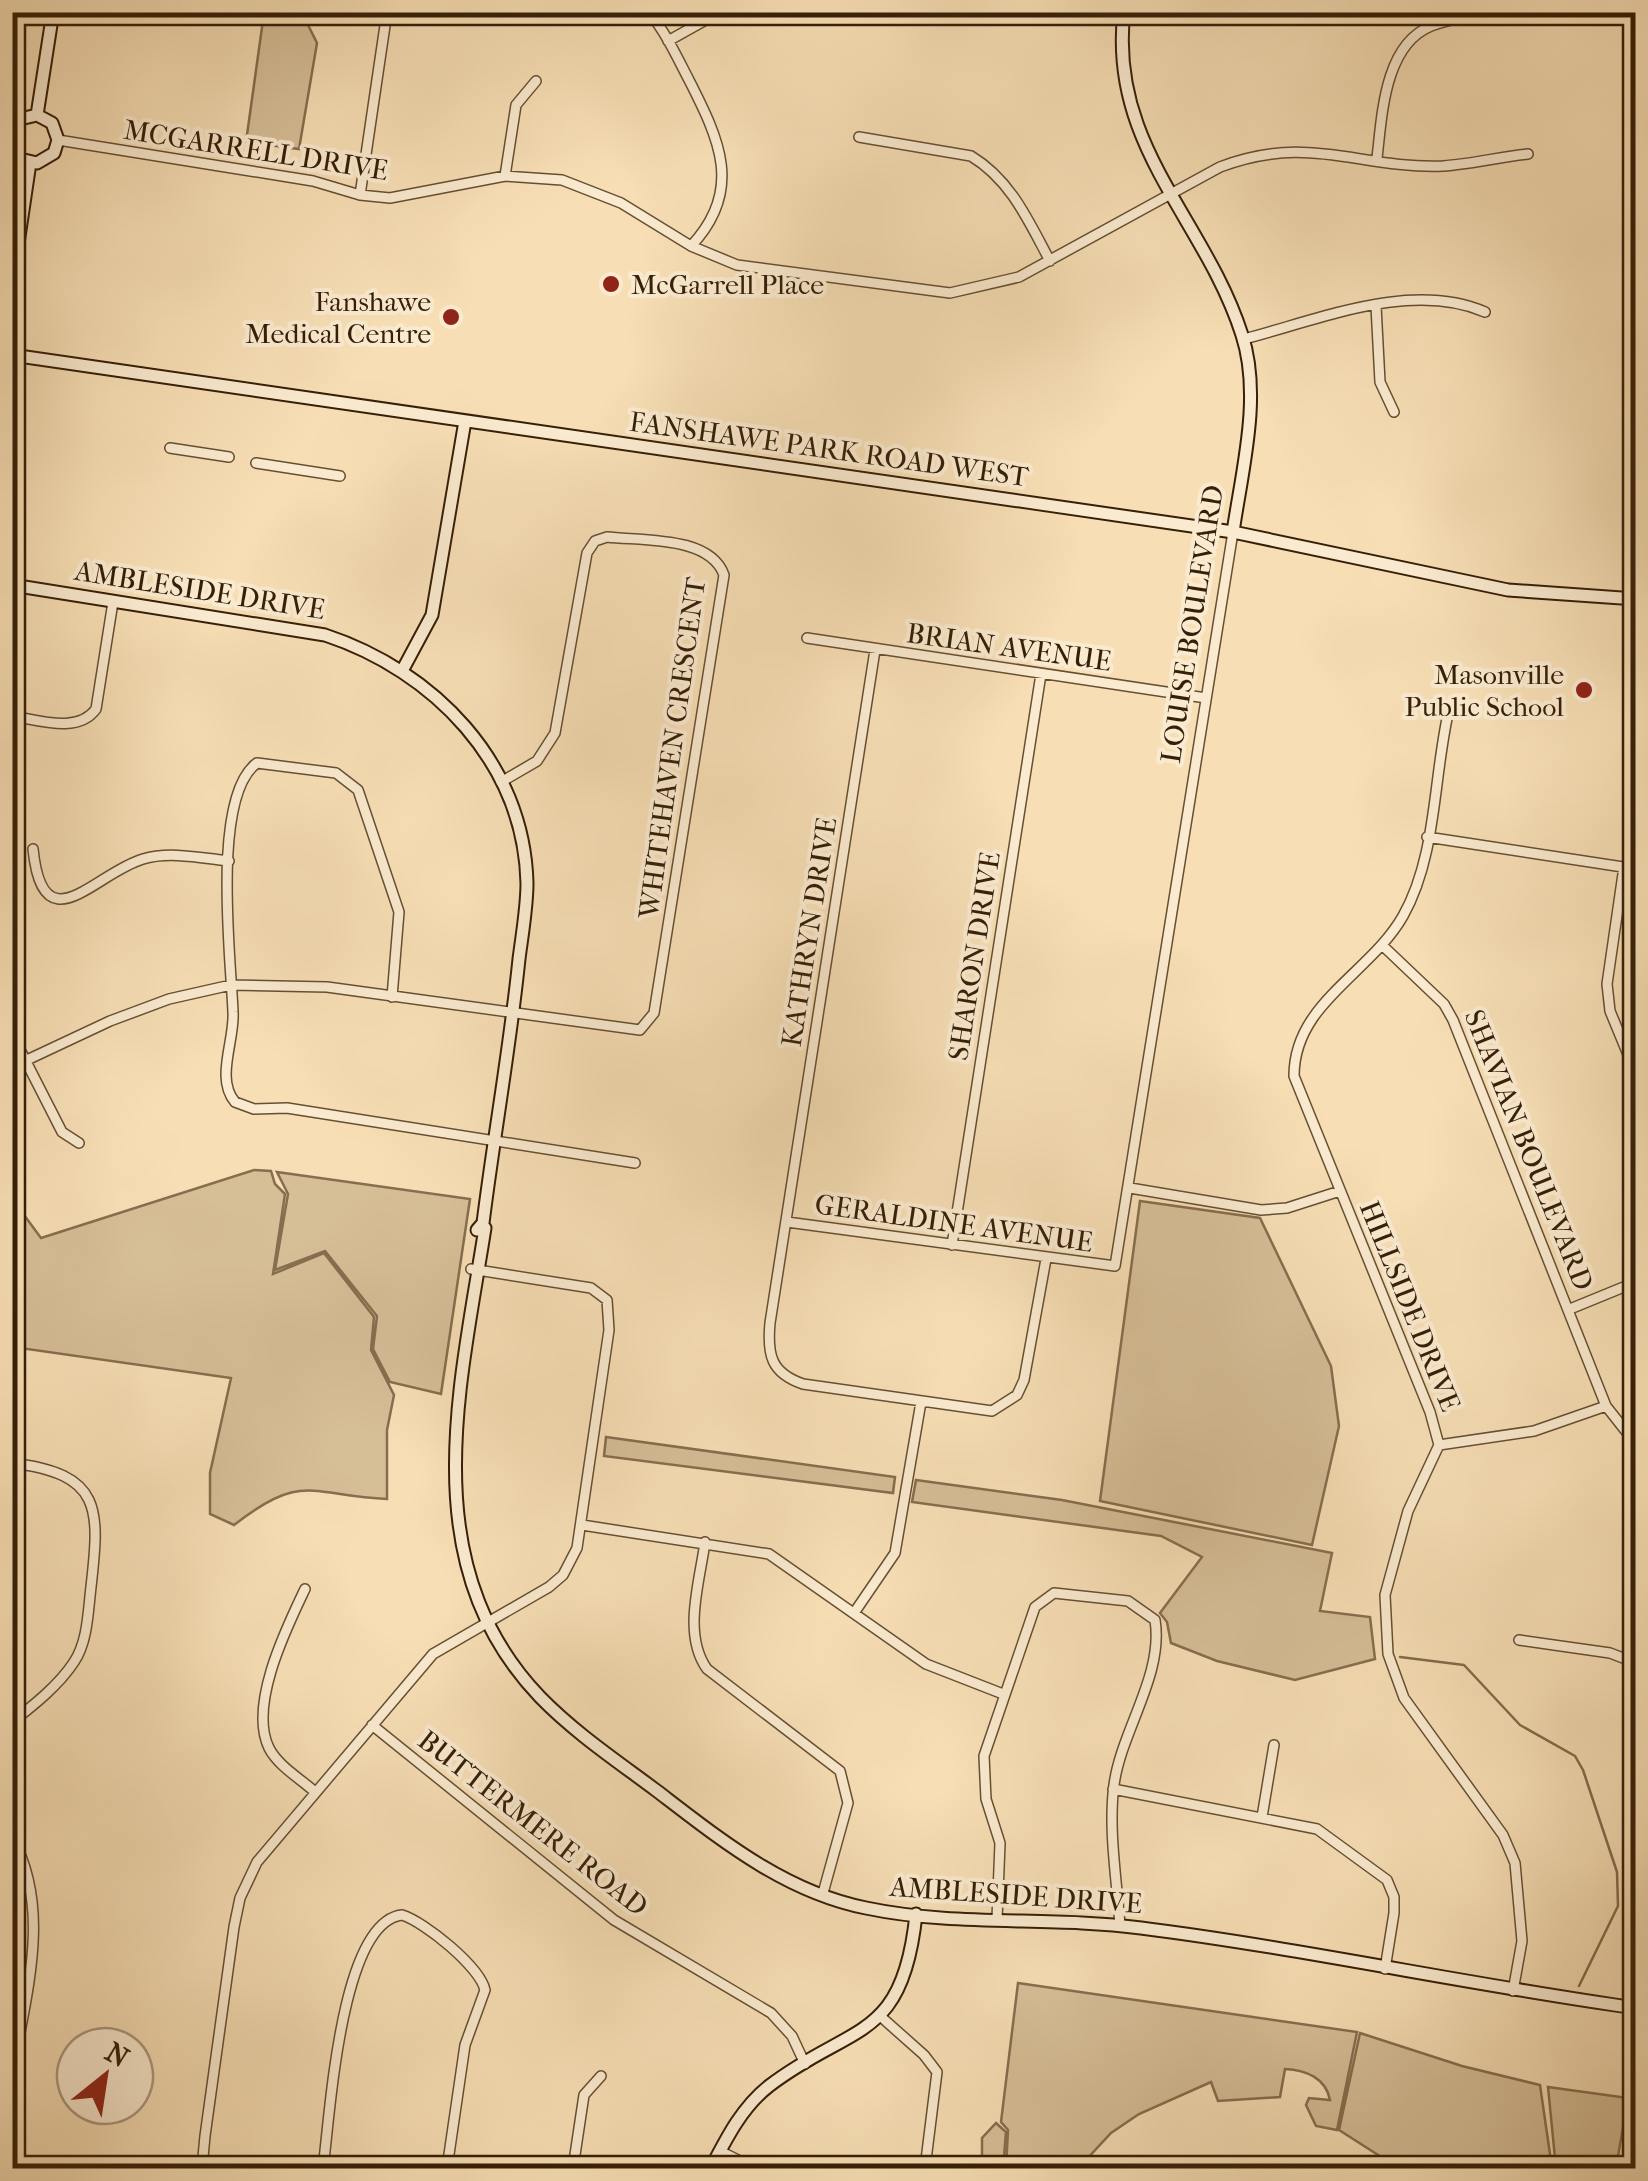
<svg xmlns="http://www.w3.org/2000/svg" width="1648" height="2181" font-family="'IM FELL French Canon',serif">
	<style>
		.green { fill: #d6be97; stroke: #866e4f; stroke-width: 2.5 }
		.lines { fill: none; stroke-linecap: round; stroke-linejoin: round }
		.stream { stroke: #826b4c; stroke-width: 2.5 }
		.street-casing { stroke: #664f32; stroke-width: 12 }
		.secondary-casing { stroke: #351f07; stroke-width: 15 }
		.street { stroke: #faeacf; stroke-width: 9 }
		.secondary { stroke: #faeacf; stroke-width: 11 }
		.poi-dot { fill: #8f2418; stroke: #faeacf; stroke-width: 4 }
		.labels { text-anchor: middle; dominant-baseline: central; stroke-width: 8; stroke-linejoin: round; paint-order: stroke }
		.street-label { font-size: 28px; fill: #351f07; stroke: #faeacf }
		.poi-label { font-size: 28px; fill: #351f07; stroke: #faeacf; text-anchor: end }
	</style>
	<rect width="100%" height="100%" fill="#f7deb5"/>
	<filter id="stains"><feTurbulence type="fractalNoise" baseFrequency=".002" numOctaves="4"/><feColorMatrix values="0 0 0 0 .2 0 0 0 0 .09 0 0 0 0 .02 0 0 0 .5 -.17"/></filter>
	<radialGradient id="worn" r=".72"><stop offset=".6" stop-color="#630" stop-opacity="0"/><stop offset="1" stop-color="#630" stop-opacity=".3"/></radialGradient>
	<path class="green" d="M 264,13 L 302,13 L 317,43 L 299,149 L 246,142 Z
		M 254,1170 L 271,1171 L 275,1184 L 285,1194 L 273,1274 L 324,1253 L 374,1317 L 371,1350 L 394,1395 L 387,1430 L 387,1499 C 309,1495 302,1472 234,1525 L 210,1514 L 210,1473 L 231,1378 L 13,1347 L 13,1200 L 41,1238 Z
		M 277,1172 L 470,1199 L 441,1394 L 390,1382 L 373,1349 L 377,1316 L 325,1251 L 275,1270 L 288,1194 Z
		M 1140,1201 L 1260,1218 L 1331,1366 L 1339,1426 L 1312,1545 L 1100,1501 Z
		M 606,1437 L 895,1477 L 893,1493 L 604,1456 Z
		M 916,1480 L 1062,1500 L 1332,1553 L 1320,1611 L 1370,1617 L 1375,1659 L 1295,1680 L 1217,1661 L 1171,1643 L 1167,1622 L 1160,1613 L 1202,1557 L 1161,1536 L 912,1502 Z
		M 1018,1983 L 1357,2032 L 1337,2130 L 1316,2126 L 1306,2105 L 1309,2098 L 1330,2100 C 1326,2078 1306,2070 1285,2069 L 1280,2097 L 1218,2101 L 1211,2082 L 1139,2114 L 1111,2133 L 1086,2160 L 1068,2168 L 1006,2168 L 1008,2130 L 1001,2122 Z
		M 1360,2033 L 1462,2066 L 1540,2085 L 1552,2168 L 1446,2168 L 1386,2160 L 1339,2130 Z
		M 1548,2087 L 1628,2098 L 1616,2168 L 1556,2168 Z
		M 996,2123 L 1006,2132 L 1003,2168 L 982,2168 L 982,2138 Z"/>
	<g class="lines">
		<path class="stream" d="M 1400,1657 L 1464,1665 L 1520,1725 L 1575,1756 L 1583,1770 L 1617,1872 L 1618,1906 L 1579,1986"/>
		<defs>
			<path id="street" d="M 112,12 L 163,20 L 184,12
				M 649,12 C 666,33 677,57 689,80 C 719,139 744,190 691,246
				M 958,12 L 973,19 L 984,12
				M 668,41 L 720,12
				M 859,137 L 971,156 C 1011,180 1029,222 1050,261
				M 58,140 L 313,181 L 360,195 L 390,198 L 505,176 L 562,180 L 621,203 L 691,246 L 737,265 L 950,293 L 1019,277 L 1220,167 C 1310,133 1358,169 1443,166 C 1471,164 1500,157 1528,154
				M 1377,158 C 1382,116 1384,45 1431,26 C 1447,20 1467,17 1484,12
				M 505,176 L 516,105 L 536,81
				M 360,195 L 387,12
				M 1376,306 L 1380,382 L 1394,412
				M 1244,339 C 1318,320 1411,280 1485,312
				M 170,448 L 229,457
				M 256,463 L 340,476
				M 807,638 L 1206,698
				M 875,650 L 770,1323 C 767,1355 771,1373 803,1384 L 992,1411 L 1017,1395 L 1024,1380 L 1046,1259
				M 1450,705 C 1433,773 1438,854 1403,916 C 1370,974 1294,1003 1294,1076 L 1430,1412 L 1439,1445 L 1408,1511 L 1385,1595 L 1388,1654 L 1404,1698 L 1503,1835 L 1515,1863 L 1522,1941 L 1513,1991
				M 12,716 C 39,720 78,734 96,709 L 113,602
				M 1427,837 L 1636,869
				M 33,849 C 43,947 95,873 143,859 C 169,851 202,858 229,861
				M 1624,867 L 1607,984 L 1610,1011 L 1636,1074
				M 1382,945 L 1444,1004 L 1453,1020 L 1606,1406 L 1636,1444
				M 392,997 L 399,912 L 358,790 L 336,773 L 257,763 C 211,796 231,959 233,1012 C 235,1040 215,1079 235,1102 L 254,1109 L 287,1108 L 635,1163
				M 12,1034 L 62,1132 L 79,1143
				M 12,1067 L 110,1021 L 169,999 L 231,985 L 327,987 L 640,1030 L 654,1013 L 724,575 C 710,536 644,541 607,537 L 595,541 L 587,553 L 555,733 L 537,761 L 501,782
				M 1130,1188 L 1261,1210 L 1287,1208 L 1340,1191
				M 787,1222 L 1115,1266 L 1233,532
				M 952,1245 L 1041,674
				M 1570,1309 L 1636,1282
				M 1439,1445 L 1534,1431 L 1606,1406
				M 12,1463 C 102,1474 100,1508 91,1587 C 88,1611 88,1641 74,1662 C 59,1685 34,1705 12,1722
				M 582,1525 L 769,1554 L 926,1664 L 1003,1694
				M 705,1542 C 700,1581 682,1634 707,1669 L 840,1771 L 848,1803 L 823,1893
				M 305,1589 C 287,1627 248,1705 269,1748 C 278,1766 301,1779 315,1792
				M 854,1613 L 895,1553 L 921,1402
				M 1519,1640 L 1610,1653 L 1636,1663
				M 372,1725 L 614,1920 L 771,2013 L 792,2036 L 805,2064
				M 1113,1789 L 1317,1829 L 1387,1880 L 1394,1897 L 1394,1913 L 1385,1969
				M 1262,1817 L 1274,1745
				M 12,1837 C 53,1911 25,1996 12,2076
				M 997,1919 L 1000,1843 L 986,1799 L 984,1756 L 1035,1607 L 1054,1593 L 1128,1601 L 1155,1620 C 1164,1675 1121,1731 1114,1785 C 1108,1829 1117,1881 1120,1926
				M 879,2015 L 924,2055 L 937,2072 L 925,2168
				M 720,2151 L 754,2168
				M 210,2168 L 203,2157 L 205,2136 L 234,1927 L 240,1898 L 257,1862 L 433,1654 L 549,1587 L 563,1575 L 577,1548 L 609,1330 L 607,1300 L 591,1288 L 471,1269
				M 323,2168 C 330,2117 340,1922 402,1915 C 425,1922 480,1967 485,1990 L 465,2045 L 447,2168
				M 573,2168 L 584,2095 L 601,2076
				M 1304,2168 L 1313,2168"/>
			<path id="secondary" d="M 1124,12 C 1108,146 1205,219 1242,335 C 1262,396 1242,470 1233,532
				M 37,115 L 53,12
				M 12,129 L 20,119 L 37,115 L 52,123 L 58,140 L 54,153 L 37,163 L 20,159 L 12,150
				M 12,284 L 30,163
				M 12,355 L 1233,532 L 1508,590 L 1636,599
				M 12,585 L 325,635 C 434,671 524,763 527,883 C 527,908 522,935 519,959 C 510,1048 494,1135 483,1223 L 477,1230
				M 402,671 L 432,615 L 465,421
				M 485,1228 C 460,1388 413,1564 540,1697 C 575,1733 617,1761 657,1791 C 721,1840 785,1892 866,1908 C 956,1927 1051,1916 1141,1928 C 1306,1949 1470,1985 1636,2008
				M 711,2168 C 726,2139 742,2107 769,2086 C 851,2023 903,2043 916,1914"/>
		</defs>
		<use href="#street" class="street-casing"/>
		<use href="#secondary" class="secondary-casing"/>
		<use href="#street" class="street"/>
		<use href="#secondary" class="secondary"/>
	</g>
	<g class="poi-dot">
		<circle cx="611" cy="284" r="10"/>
		<circle cx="451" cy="317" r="10"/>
		<circle cx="1584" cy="690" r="10"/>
	</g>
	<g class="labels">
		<g class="street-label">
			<text transform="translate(256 150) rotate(9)">MCGARRELL DRIVE</text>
			<text transform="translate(829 449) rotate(8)">FANSHAWE PARK ROAD WEST</text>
			<text transform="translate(200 590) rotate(9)">AMBLESIDE DRIVE</text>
			<text transform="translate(1192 624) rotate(-81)">LOUISE BOULEVARD</text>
			<text transform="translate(1009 647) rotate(8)">BRIAN AVENUE</text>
			<text transform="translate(672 748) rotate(-82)">WHITEHAVEN CRESCENT</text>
			<text transform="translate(809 932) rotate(-81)">KATHRYN DRIVE</text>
			<text transform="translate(974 956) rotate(-81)">SHARON DRIVE</text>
			<text transform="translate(1529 1150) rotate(68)">SHAVIAN BOULEVARD</text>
			<text transform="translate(954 1223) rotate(8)">GERALDINE AVENUE</text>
			<text transform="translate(1410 1306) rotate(68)">HILLSIDE DRIVE</text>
			<text transform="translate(533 1823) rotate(38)">BUTTERMERE ROAD</text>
			<text transform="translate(1016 1895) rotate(4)">AMBLESIDE DRIVE</text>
		</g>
		<g class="poi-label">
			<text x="631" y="284" text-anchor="start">McGarrell Place</text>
			<text x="431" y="301">Fanshawe<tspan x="431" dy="32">Medical Centre</tspan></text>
			<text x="1564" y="674">Masonville<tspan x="1564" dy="32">Public School</tspan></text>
		</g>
	</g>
	<rect width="1648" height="2181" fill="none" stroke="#f7deb5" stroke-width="50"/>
	<rect x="15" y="15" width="1618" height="2151" fill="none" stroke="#351f07" stroke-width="5"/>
	<rect x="25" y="25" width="1598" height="2131" fill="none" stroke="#351f07" stroke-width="2.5"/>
	<g transform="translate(105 2076) rotate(30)"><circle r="48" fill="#faeacf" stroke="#ab997f" stroke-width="2.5"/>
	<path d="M0-8L18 38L0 25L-18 38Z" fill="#8f2418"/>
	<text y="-15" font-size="28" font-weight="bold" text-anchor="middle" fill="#351f07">N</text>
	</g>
	<rect width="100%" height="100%" filter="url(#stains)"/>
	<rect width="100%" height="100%" fill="url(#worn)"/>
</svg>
